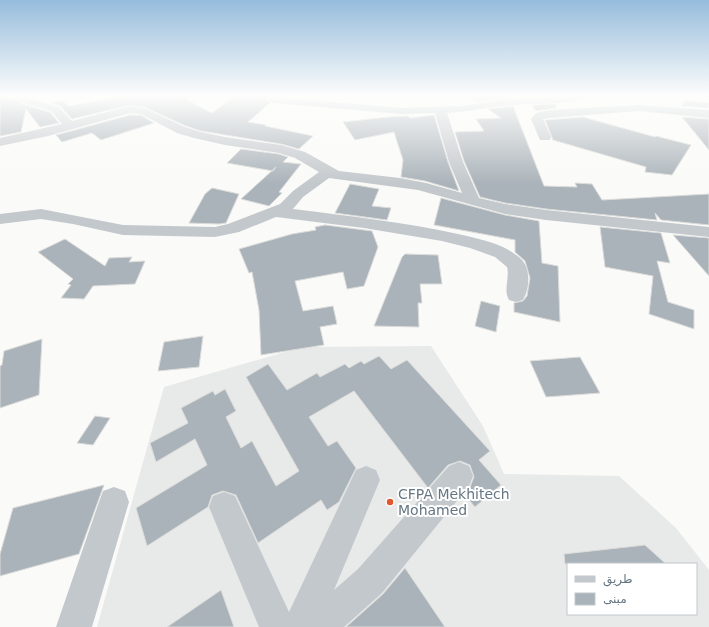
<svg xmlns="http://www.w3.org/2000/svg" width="709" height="627" font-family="'DejaVu Sans',Cairo,sans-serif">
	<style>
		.built { fill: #e8e9e9; fill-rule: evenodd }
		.building { fill: #aab3b9; stroke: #dcdcda }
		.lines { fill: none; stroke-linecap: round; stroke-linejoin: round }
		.street { fill: #c3c8cc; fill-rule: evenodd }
		.poi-dot { fill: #e4572e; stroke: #fff; stroke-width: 1.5 }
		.labels { text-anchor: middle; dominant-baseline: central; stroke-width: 4; stroke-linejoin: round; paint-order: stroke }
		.near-poi-label { font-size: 14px; fill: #657683; stroke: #fff; text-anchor: start }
	</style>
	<rect width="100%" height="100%" fill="#fafaf8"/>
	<path class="built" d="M 431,346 L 483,426 L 504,474 L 619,476 L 676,528 L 709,570 L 709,627 L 97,627 L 164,387 L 302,347 ZM 568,564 L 696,564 L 696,614 L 568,614 Z"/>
	<path class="building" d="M 127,96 L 187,96 L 187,100 L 212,113 L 235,96 L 272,96 L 266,99 L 270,103 L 248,122 L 266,125 L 265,126 L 313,136 L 299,149 L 281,144 L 201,131 L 186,126 L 144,107 L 130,105 L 72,119 L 60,106 L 50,103 L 61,100 L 69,106 Z
		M 468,96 L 508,96 L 509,98 L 477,102 Z
		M 0,97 L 15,99 L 22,104 L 50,112 L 59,123 L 40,127 L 26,109 L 21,132 L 0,136 Z
		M 686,100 L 709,103 L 709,108 L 681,106 Z
		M 557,104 L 556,108 L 536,111 L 532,105 Z
		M 513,106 L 544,186 L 577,187 L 575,183 L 592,184 L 602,200 L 709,194 L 709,225 L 661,220 L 655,213 L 657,220 L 546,209 L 505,203 L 480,197 L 464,161 L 455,132 L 484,131 L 476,119 L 501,118 L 488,109 Z
		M 130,115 L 141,115 L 154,123 L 101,140 L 92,133 L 62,142 L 56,135 Z
		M 434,115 L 448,162 L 459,191 L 425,181 L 401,177 L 403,160 L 394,132 L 355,140 L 343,122 L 388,117 L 408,116 L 410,118 Z
		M 583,117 L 655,137 L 656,136 L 691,145 L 672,175 L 645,172 L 646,167 L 553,140 L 545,120 Z
		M 682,117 L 709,119 L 709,150 Z
		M 241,149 L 279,154 L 288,157 L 283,162 L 301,164 L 279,192 L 282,193 L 269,206 L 241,199 L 276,167 L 273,171 L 227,163 Z
		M 350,184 L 379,189 L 372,206 L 391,208 L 387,220 L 335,213 Z
		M 212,188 L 239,194 L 226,223 L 219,224 L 189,223 L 205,194 Z
		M 441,198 L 505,215 L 539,221 L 542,263 L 558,266 L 560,322 L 514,312 L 514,303 L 523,301 L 527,296 L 530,278 L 525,261 L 515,252 L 515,240 L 434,225 Z
		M 325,225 L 372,231 L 378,247 L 364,286 L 347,289 L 343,272 L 295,281 L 303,311 L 333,306 L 337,324 L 320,327 L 324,345 L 261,355 L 259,310 L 252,272 L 249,273 L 239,249 L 292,234 L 316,230 L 315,227 Z
		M 600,227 L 661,233 L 670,263 L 657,261 L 668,302 L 694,310 L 694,329 L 649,314 L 653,276 L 605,267 Z
		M 673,235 L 709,238 L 709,276 Z
		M 65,239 L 105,266 L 109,258 L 132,257 L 129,262 L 145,261 L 135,284 L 93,286 L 84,299 L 61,298 L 71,285 L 68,284 L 73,279 L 38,252 Z
		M 405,254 L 438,255 L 442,284 L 420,284 L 422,303 L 418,303 L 419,327 L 374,326 L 402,257 Z
		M 481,301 L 500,306 L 496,332 L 475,326 Z
		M 203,336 L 199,367 L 158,371 L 164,342 Z
		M 42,339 L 39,395 L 0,408 L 0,366 L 2,365 L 4,351 Z
		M 379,356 L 391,369 L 407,360 L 490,451 L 479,460 L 501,485 L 475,507 L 464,494 L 470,487 L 474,477 L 470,465 L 460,461 L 448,465 L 428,488 L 354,391 L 309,417 L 328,446 L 337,441 L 356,468 L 339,502 L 327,510 L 321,500 L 258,543 L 236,495 L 223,491 L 212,495 L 208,507 L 147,546 L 136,508 L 207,465 L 195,439 L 156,462 L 150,443 L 188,423 L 181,408 L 213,391 L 215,395 L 225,389 L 236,411 L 226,417 L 241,448 L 252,441 L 276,486 L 299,471 L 246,377 L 268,364 L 287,390 L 317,373 L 320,377 L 345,364 L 349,368 L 361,361 L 364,364 Z
		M 580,357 L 600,393 L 546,397 L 530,361 Z
		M 95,416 L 110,418 L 93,445 L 77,443 Z
		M 104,485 L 79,554 L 0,576 L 0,554 L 13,508 Z
		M 645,545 L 666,564 L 565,564 L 564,554 Z
		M 405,568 L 445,627 L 346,627 L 383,594 Z
		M 221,590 L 234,627 L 167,627 Z"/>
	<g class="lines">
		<path class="street" d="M 13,96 L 26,96 L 30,99 L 59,107 L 72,121 L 130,106 L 144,108 L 185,127 L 201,132 L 225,137 L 281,145 L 305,152 L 339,171 L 400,178 L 426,183 L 462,193 L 449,162 L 435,113 L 402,114 L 273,103 L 267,100 L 273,97 L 402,108 L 461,106 L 509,99 L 588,96 L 587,98 C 562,105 536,103 511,105 C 489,107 468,112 447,113 L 463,162 L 479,198 L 505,204 L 546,210 L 709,227 L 709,237 L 546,220 L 505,214 L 418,190 L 329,178 L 303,197 L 293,209 C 348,216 404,222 458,234 C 479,239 503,243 520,258 C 531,267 530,289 523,300 L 516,302 L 509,300 C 503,290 510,278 507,267 L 495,257 L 470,248 L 442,241 L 364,228 L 276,217 L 239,232 L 215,237 L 123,235 L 73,224 L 41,219 L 0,224 L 0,214 L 41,209 L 123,225 L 215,227 L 228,224 L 280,204 L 293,191 L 319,172 L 295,158 L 279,153 L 225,145 L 194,138 L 177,133 L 141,114 L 130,113 L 48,136 L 0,146 L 0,138 L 62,124 L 51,111 L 22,103 Z
			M 639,105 L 709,110 L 709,118 L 639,111 L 549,118 L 543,119 L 551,137 L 550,140 L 540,140 L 531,119 L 536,113 L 549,110 Z
			M 459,462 L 469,466 L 473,476 L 469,486 L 382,593 L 344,627 L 259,627 L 209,507 L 213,496 L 224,492 L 235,496 L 289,612 L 356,470 L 366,466 L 376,470 L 380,480 L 334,590 L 358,569 L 449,466 Z
			M 114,487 L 125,491 L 129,502 L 92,627 L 56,627 L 99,502 L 103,491 Z"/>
	</g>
	<linearGradient id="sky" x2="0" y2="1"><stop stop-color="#96bcdc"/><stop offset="0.52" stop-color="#fdfdfc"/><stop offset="1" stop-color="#fdfdfc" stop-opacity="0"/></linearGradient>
	<rect width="709" height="184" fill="url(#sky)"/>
	<circle class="poi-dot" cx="390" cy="502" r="4"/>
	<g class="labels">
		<g class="near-poi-label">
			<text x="398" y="494">CFPA Mekhitech<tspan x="398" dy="16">Mohamed</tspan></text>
		</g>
	</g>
	<rect x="567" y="563" width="130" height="52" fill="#ffffff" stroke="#c1c8cd"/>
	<rect x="575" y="576" width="20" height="6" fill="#c3c8cc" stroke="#c1c8cd"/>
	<text x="603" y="583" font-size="12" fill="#657683">طريق</text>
	<rect x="575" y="593" width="20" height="12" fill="#aab3b9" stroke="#c1c8cd"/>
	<text x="603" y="603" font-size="12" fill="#657683">مبنى</text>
</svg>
